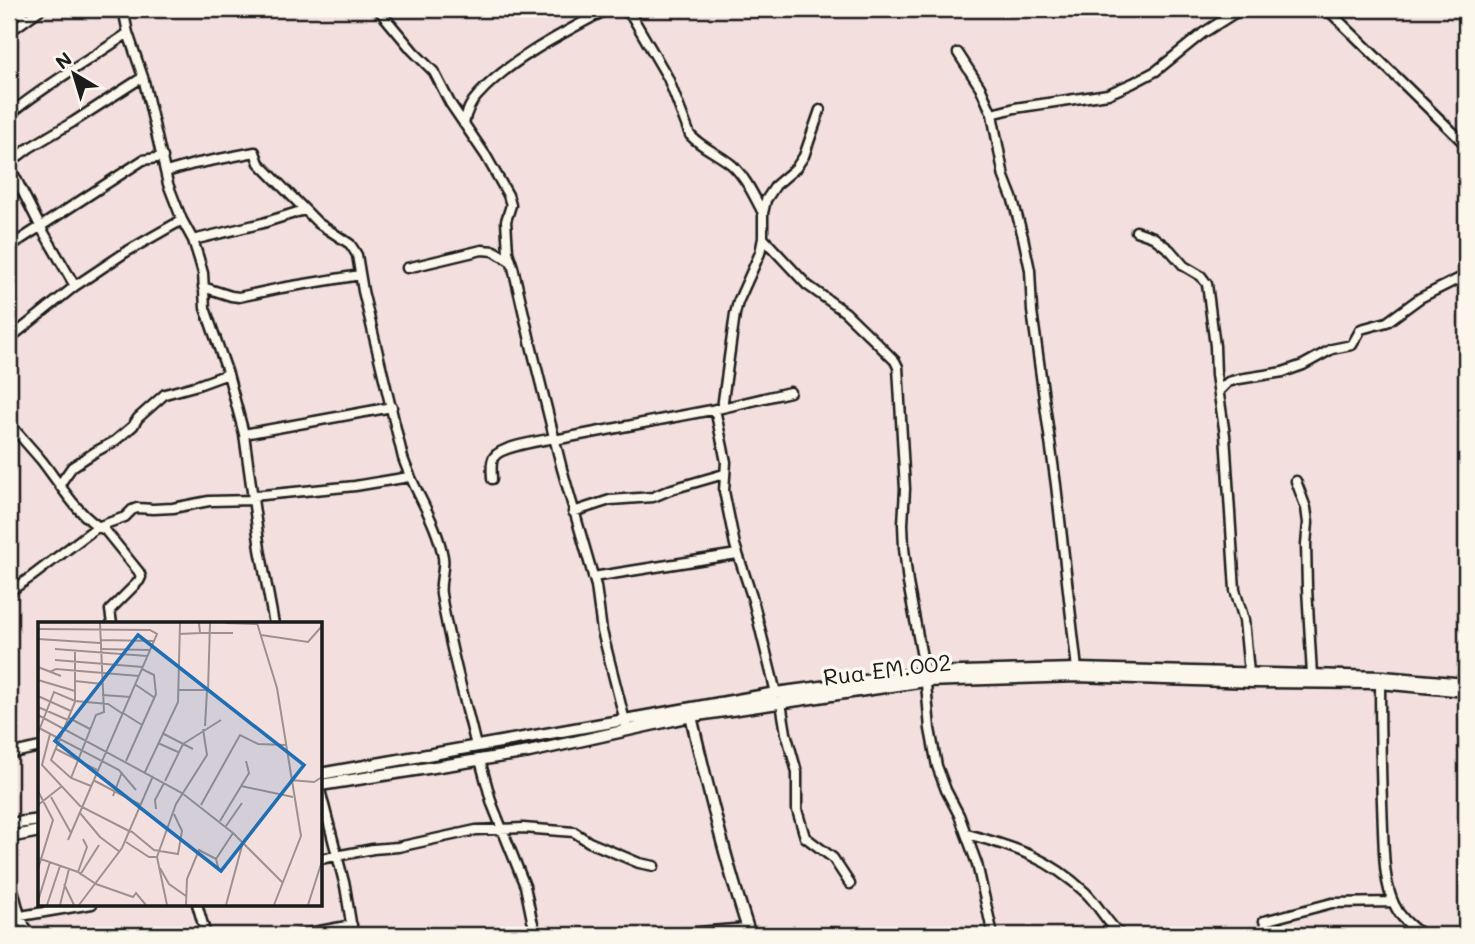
<svg xmlns="http://www.w3.org/2000/svg" width="1475" height="944" font-family="Mali,sans-serif">
	<style>
		.lines { fill: none; stroke-linecap: round; stroke-linejoin: round }
		.minor-casing { stroke: #1c1c1c; stroke-width: 13 }
		.tertiary-casing { stroke: #1c1c1c; stroke-width: 15 }
		.minor { stroke: #fbf7ec; stroke-width: 8 }
		.tertiary { stroke: #fbf7ec; stroke-width: 10 }
		.labels { text-anchor: middle; dominant-baseline: central; stroke-width: 7; stroke-linejoin: round; paint-order: stroke }
		.street-label { font-size: 23px; fill: #1c1c1c; stroke: #fbf7ec }
		.inset-road { fill: none; stroke: #9d9190; stroke-width: 2 }
		.view { fill: #1f6fb2; fill-opacity: 0.15; stroke: #1f6fb2; stroke-width: 3.5 }
		.inset-edge { fill: none; stroke: #1c1c1c; stroke-width: 3.5 }
	</style>
	<rect width="100%" height="100%" fill="#f3dfde"/>
	<filter id="ink" filterUnits="userSpaceOnUse"><feTurbulence type="fractalNoise" baseFrequency=".0143" numOctaves="2"/><feDisplacementMap in="SourceGraphic" scale="14" xChannelSelector="R" yChannelSelector="G"/><feConvolveMatrix kernelMatrix="1 2 1 2 8 2 1 2 1" color-interpolation-filters="sRGB"/></filter>
	<g filter="url(#ink)">
		<g class="lines">
			<defs>
				<path id="minor" d="M 18,9 L 26,19
					M 123,9 L 128,33 L 143,77 L 168,184 L 182,220 L 193,240 L 199,259 L 203,273 L 205,308 L 228,374 L 244,434 L 260,549 L 274,624
					M 378,9 L 413,51 L 434,72 L 450,103 L 486,156 L 508,195 L 511,205 L 506,221 L 508,252 L 513,267 L 531,345 L 562,469 L 596,586 L 602,631 L 626,725
					M 620,9 L 625,10 L 633,18 L 668,78 L 690,135 C 702,148 719,154 732,165 C 746,178 754,196 763,213
					M 1327,9 L 1466,145
					M 9,32 L 41,9
					M 958,53 L 980,87 L 992,114
					M 9,115 C 46,84 89,61 128,33
					M 464,124 C 466,113 470,103 478,95 C 509,60 565,32 606,10 L 613,9
					M 9,163 L 29,148 L 73,122 L 143,77
					M 9,165 L 40,226 L 75,286
					M 166,172 L 194,164 L 255,152 L 259,163 L 318,223 L 350,244 L 354,250 L 357,255 L 363,291 L 403,458 C 414,491 437,522 443,557 C 445,569 439,582 441,594 C 449,645 464,696 476,746
					M 1136,231 L 1153,237 L 1170,250 L 1184,266 L 1201,276 L 1207,284 L 1215,346 L 1216,375 L 1225,435 L 1235,590 L 1244,620 L 1249,673
					M 763,238 L 807,285 L 845,312 L 874,340 L 895,361 L 898,367 L 905,489 L 903,524 L 904,548 L 908,583 L 925,673 L 930,729 L 937,766 L 946,790 L 959,815 L 977,864 L 993,935
					M 193,240 L 263,223 L 304,210
					M 9,247 L 143,160 L 163,157
					M 407,268 L 482,250 L 494,251 L 510,261
					M 203,287 L 231,296 L 239,297 L 281,288 L 360,275
					M 9,339 L 75,286 L 126,252 L 182,220
					M 1219,391 L 1228,382 L 1239,379 L 1283,372 L 1303,365 L 1332,349 L 1352,345 L 1361,329 L 1387,322 L 1420,298 L 1466,275
					M 722,408 L 735,314 L 738,302 L 760,253 L 763,238 L 763,213 L 766,200 L 776,185 L 796,168 L 804,156 L 820,110
					M 715,409 L 726,462 L 724,491 L 735,545 L 753,600 L 776,693
					M 9,423 C 20,436 31,448 42,461 C 59,483 80,519 105,530 L 139,572 L 141,577 L 139,581 L 110,610 L 112,624
					M 244,434 L 392,407
					M 554,440 L 722,408 L 790,392
					M 492,479 C 492,473 490,463 494,457 C 501,446 541,441 554,438
					M 1296,481 L 1306,508 L 1308,523 L 1306,544 L 1307,588 L 1312,675
					M 60,484 L 72,467 L 95,452 L 115,441 L 133,426 L 138,418 L 165,394 L 198,385 L 228,374
					M 253,496 L 355,486 L 409,477
					M 573,512 L 610,500 L 653,497 L 672,489 L 724,474
					M 593,577 L 737,554
					M 9,592 L 31,577 L 97,527 L 125,517 L 132,510 L 137,508 L 153,509 L 173,508 L 209,501 L 253,500
					M 1077,669 L 1056,485 L 1032,311 L 1030,270 L 1023,237 L 1013,200 L 1004,177 L 992,114 L 1015,108 L 1108,94 L 1133,83 L 1156,71 L 1203,33 L 1241,9
					M 1380,683 C 1380,732 1381,781 1383,830 C 1384,853 1384,883 1394,904 C 1400,918 1411,927 1423,935
					M 782,702 L 782,709 L 786,733 L 797,772 L 797,810 L 805,837 L 833,858 L 850,884
					M 9,754 L 40,747
					M 480,760 L 492,804 L 525,886 L 532,920 L 537,935
					M 320,790 L 345,886 L 353,935
					M 967,834 C 1015,847 1049,858 1086,893 C 1099,906 1107,923 1121,935
					M 320,859 L 373,849 L 398,847 L 476,830 L 523,828 L 574,832 L 589,842 L 639,863 L 654,866
					M 9,874 L 20,916 L 29,935
					M 197,904 L 206,935
					M 9,918 L 92,904
					M 298,935 L 352,925
					M 661,935 L 747,928
					M 1270,935 L 1264,921 L 1332,903 L 1393,902"/>
				<path id="tertiary" d="M 691,716 C 708,790 726,863 750,935
					M 320,774 L 776,693 L 925,673 L 1077,669 L 1383,677 L 1466,684
					M 320,785 L 529,752 L 691,716 L 925,681 L 1077,676 L 1254,682 L 1380,683 L 1466,691
					M 9,824 L 40,820
					M 9,837 L 40,831"/>
			</defs>
			<use href="#minor" class="minor-casing"/>
			<use href="#tertiary" class="tertiary-casing"/>
			<use href="#minor" class="minor"/>
			<use href="#tertiary" class="tertiary"/>
		</g>
	</g>
	<g class="labels">
		<g class="street-label">
			<text transform="translate(887 669) rotate(-7)">Rua EM.002</text>
		</g>
	</g>
	<g transform="translate(38 622)">
		<rect width="284" height="284" fill="#f3dfde"/>
		<path class="inset-road" d="M 187,1 L 220,2M 219,1 L 239,66 L 263,214 L 236,283M 0,7 L 112,8 L 119,12 L 30,218M 162,11 L 195,11M 141,12 L 162,11 L 161,1M 223,13 L 270,20 L 284,4M 0,17 L 62,21M 62,18 L 117,19M 17,27 L 109,34M 62,27 L 112,28M 37,30 L 37,80 L 13,138 L 33,156 L 53,164M 17,38 L 105,45M 0,45 L 23,54M 12,50 L 18,47 L 101,54M 0,58 L 37,69M 37,59 L 64,62M 98,63 L 117,76M 141,68 L 169,68 L 167,104M 170,69 L 172,1M 64,73 L 93,75M 0,74 L 33,89M 0,85 L 30,98M 85,91 L 104,103M 0,93 L 144,171 L 195,211 L 245,261M 31,96 L 52,107M 1,106 L 81,148 L 98,168M 0,111 L 16,70 L 37,79 L 70,82 L 85,92M 124,111 L 155,127M 12,112 L 4,143 L 42,184 L 93,210M 120,121 L 140,130M 145,122 L 183,98M 18,127 L 59,148M 88,139 L 118,72 L 116,53 L 104,47M 107,150 L 140,80 L 142,1M 33,156 L 58,93 L 66,90 L 62,1M 55,158 L 103,183M 252,158 L 276,160 L 284,155M 127,159 L 145,122M 203,164 L 255,175M 0,169 L 15,198 L 0,247M 75,174 L 84,150M 13,175 L 33,211M 0,183 L 24,164M 163,183 L 202,113 L 220,122 L 248,123M 118,187 L 117,178 L 126,161M 42,191 L 62,215 L 82,230M 182,199 L 211,151 L 208,139M 188,204 L 204,181M 93,209 L 116,228 L 140,232 L 144,209 L 136,192M 88,220 L 111,235 L 119,235M 0,236 L 40,250 L 58,262 L 95,275 L 98,271 L 108,283M 122,246 L 131,262 L 148,274M 181,249 L 178,237 L 195,211M 40,250 L 49,225 L 45,217M 42,253 L 61,223M 26,262 L 36,283M 0,279 L 12,240M 9,283 L 22,244M 22,283 L 31,247M 41,283 L 84,226 L 115,154M 129,283 L 119,235 L 138,182 L 169,133 L 165,107M 148,283 L 149,257 L 161,228 L 178,237M 188,283 L 205,220M 270,283 L 284,239"/>
		<path class="view" d="M 100,13 L 266,143 L 183,249 L 17,119 Z"/>
		<rect width="284" height="284" class="inset-edge"/>
	</g>
	<rect width="1475" height="944" fill="none" stroke="#fbf7ec" stroke-width="35"/>
	<rect x="18" y="18" width="1440" height="909" fill="none" stroke="#1c1c1c" stroke-width="2.5" filter="url(#ink)"/>
	<g transform="translate(74 74) rotate(322)" stroke="#fbf7ec" stroke-width="5" paint-order="stroke">
	<path d="M0-5L12 26L0 18L-12 26Z" fill="#1c1c1c"/>
	<text y="-10" font-size="19" font-weight="bold" text-anchor="middle" fill="#1c1c1c">N</text>
	</g>
</svg>
